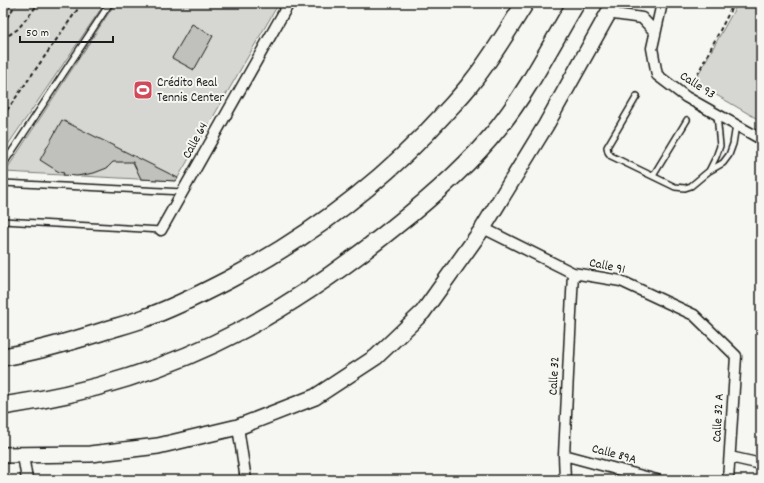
<svg xmlns="http://www.w3.org/2000/svg" width="764" height="483" font-family="Dekko,sans-serif">
	<style>
		.green { fill: #d6d6d2; stroke: #797977 }
		.building { fill: #c0c0bd; stroke: #1c1c1c }
		.lines { fill: none; stroke-linecap: round; stroke-linejoin: round }
		.service-casing { stroke: #1c1c1c; stroke-width: 8 }
		.minor-casing { stroke: #1c1c1c; stroke-width: 13 }
		.secondary-casing { stroke: #1c1c1c; stroke-width: 18 }
		.trunk-casing { stroke: #1c1c1c; stroke-width: 20 }
		.path { stroke: #1c1c1c; stroke-width: 2; stroke-dasharray: 4 3; stroke-linecap: butt }
		.service { stroke: #f6f6f2; stroke-width: 5 }
		.minor { stroke: #f6f6f2; stroke-width: 10 }
		.secondary { stroke: #f6f6f2; stroke-width: 15 }
		.trunk { stroke: #f6f6f2; stroke-width: 17 }
		.labels { text-anchor: middle; dominant-baseline: central; stroke-width: 4; stroke-linejoin: round; paint-order: stroke }
		.poi-label { font-size: 13px; fill: #1c1c1c; stroke: #f6f6f2; text-anchor: start }
		.street-label { font-size: 13px; fill: #1c1c1c; stroke: #f6f6f2 }
	</style>
	<rect width="100%" height="100%" fill="#f6f6f2"/>
	<filter id="ink" filterUnits="userSpaceOnUse"><feTurbulence type="fractalNoise" baseFrequency=".025" numOctaves="2"/><feDisplacementMap in="SourceGraphic" scale="8" xChannelSelector="R" yChannelSelector="G"/><feConvolveMatrix kernelMatrix="1 2 1 2 8 2 1 2 1" color-interpolation-filters="sRGB"/></filter>
	<g filter="url(#ink)">
		<path class="green" d="M 3,3 L 105,3 L 3,152 Z
			M 119,3 L 279,3 L 176,181 L 5,172 L 112,8 Z
			M 738,3 L 761,3 L 761,121 L 694,82 Z"/>
		<path class="building" d="M 192,24 L 213,36 L 194,70 L 172,58 Z
			M 62,120 L 178,178 L 176,181 L 141,179 L 133,162 L 113,162 L 107,168 L 94,173 L 77,176 L 63,175 L 64,173 L 59,172 L 40,160 Z"/>
		<g class="lines">
			<defs>
				<path id="service" d="M 637,96 L 607,147 L 608,152 L 611,156 L 675,187 L 685,188 L 691,186 L 709,171 L 723,163 L 729,155 L 733,144 L 736,125
					M 3,165 L 110,3
					M 709,171 L 716,157 L 720,146 L 717,115
					M 653,176 L 687,120
					M 3,183 L 183,192
					M 3,221 L 161,230"/>
				<path id="minor" d="M 662,3 L 652,48 L 657,75 L 686,97 L 761,139
					M 607,13 L 642,18 L 655,32
					M 483,228 L 573,273 L 621,281 L 694,315 L 736,356 L 728,480
					M 161,230 L 289,3
					M 238,427 L 246,480
					M 23,455 L 27,480
					M 564,455 L 657,480
					M 730,457 L 761,464
					M 565,480 L 564,455 L 573,273"/>
				<path id="secondary" d="M 3,455 L 90,454 L 158,446 L 238,427 L 315,397 L 376,357 L 423,312 L 483,228 L 546,125 L 614,3"/>
				<path id="trunk" d="M 3,357 C 39,351 73,341 107,330 C 120,326 132,323 145,318 C 173,308 201,294 228,280 C 309,237 383,182 444,114 C 454,103 464,93 472,82 C 492,57 508,30 525,3
					M 3,406 C 86,394 168,369 242,330 C 296,301 346,266 393,228 C 431,198 469,165 499,127 C 529,89 551,45 576,3"/>
			</defs>
			<use href="#service" class="service-casing"/>
			<use href="#minor" class="minor-casing"/>
			<use href="#secondary" class="secondary-casing"/>
			<use href="#trunk" class="trunk-casing"/>
			<path class="path" d="M 3,15 L 11,3
				M 3,23 L 17,3
				M 3,39 L 18,29 L 39,3
				M 691,87 L 734,3
				M 3,116 L 82,3"/>
			<use href="#service" class="service"/>
			<use href="#minor" class="minor"/>
			<use href="#secondary" class="secondary"/>
			<use href="#trunk" class="trunk"/>
		</g>
	</g>
	<defs>
		<symbol id="stadium-square" viewBox="-11 -11 22 22"><rect x="-9" y="-9" width="18" height="18" rx="4" fill="#d1495b" stroke="#f6f6f2"/><path d="M0-5a6.5 5 0 1 0 0 10a6.5 5 0 1 0 0-10ZM-3.5-1.8h7v3.6h-7Z" fill="#fff"/></symbol>
	</defs>
	<g fill-rule="evenodd">
		<use href="#stadium-square" x="132" y="79" width="22" height="22"/>
	</g>
	<g class="labels">
		<g class="poi-label">
			<text x="157" y="83">Crédito Real<tspan x="157" dy="15">Tennis Center</tspan></text>
		</g>
		<g class="street-label">
			<text transform="translate(697 86) rotate(33)">Calle 93</text>
			<text transform="translate(196 141) rotate(-61)">Calle 64</text>
			<text transform="translate(607 267) rotate(12)">Calle 91</text>
			<text transform="translate(555 376) rotate(-87)">Calle 32</text>
			<text transform="translate(719 418) rotate(-87)">Calle 32 A</text>
			<text transform="translate(614 455) rotate(15)">Calle 89A</text>
		</g>
	</g>
	<rect width="764" height="483" fill="none" stroke="#f6f6f2" stroke-width="16"/>
	<rect x="8" y="8" width="748" height="467" fill="none" stroke="#1c1c1c" stroke-width="1.5" filter="url(#ink)"/>
	<path d="M20 36v6h93v-6" fill="none" stroke="#1c1c1c" stroke-width="2"/>
	<text x="26" y="36" font-size="12" fill="#1c1c1c" stroke="#f6f6f2" stroke-width="3" paint-order="stroke">50 m</text>
</svg>
